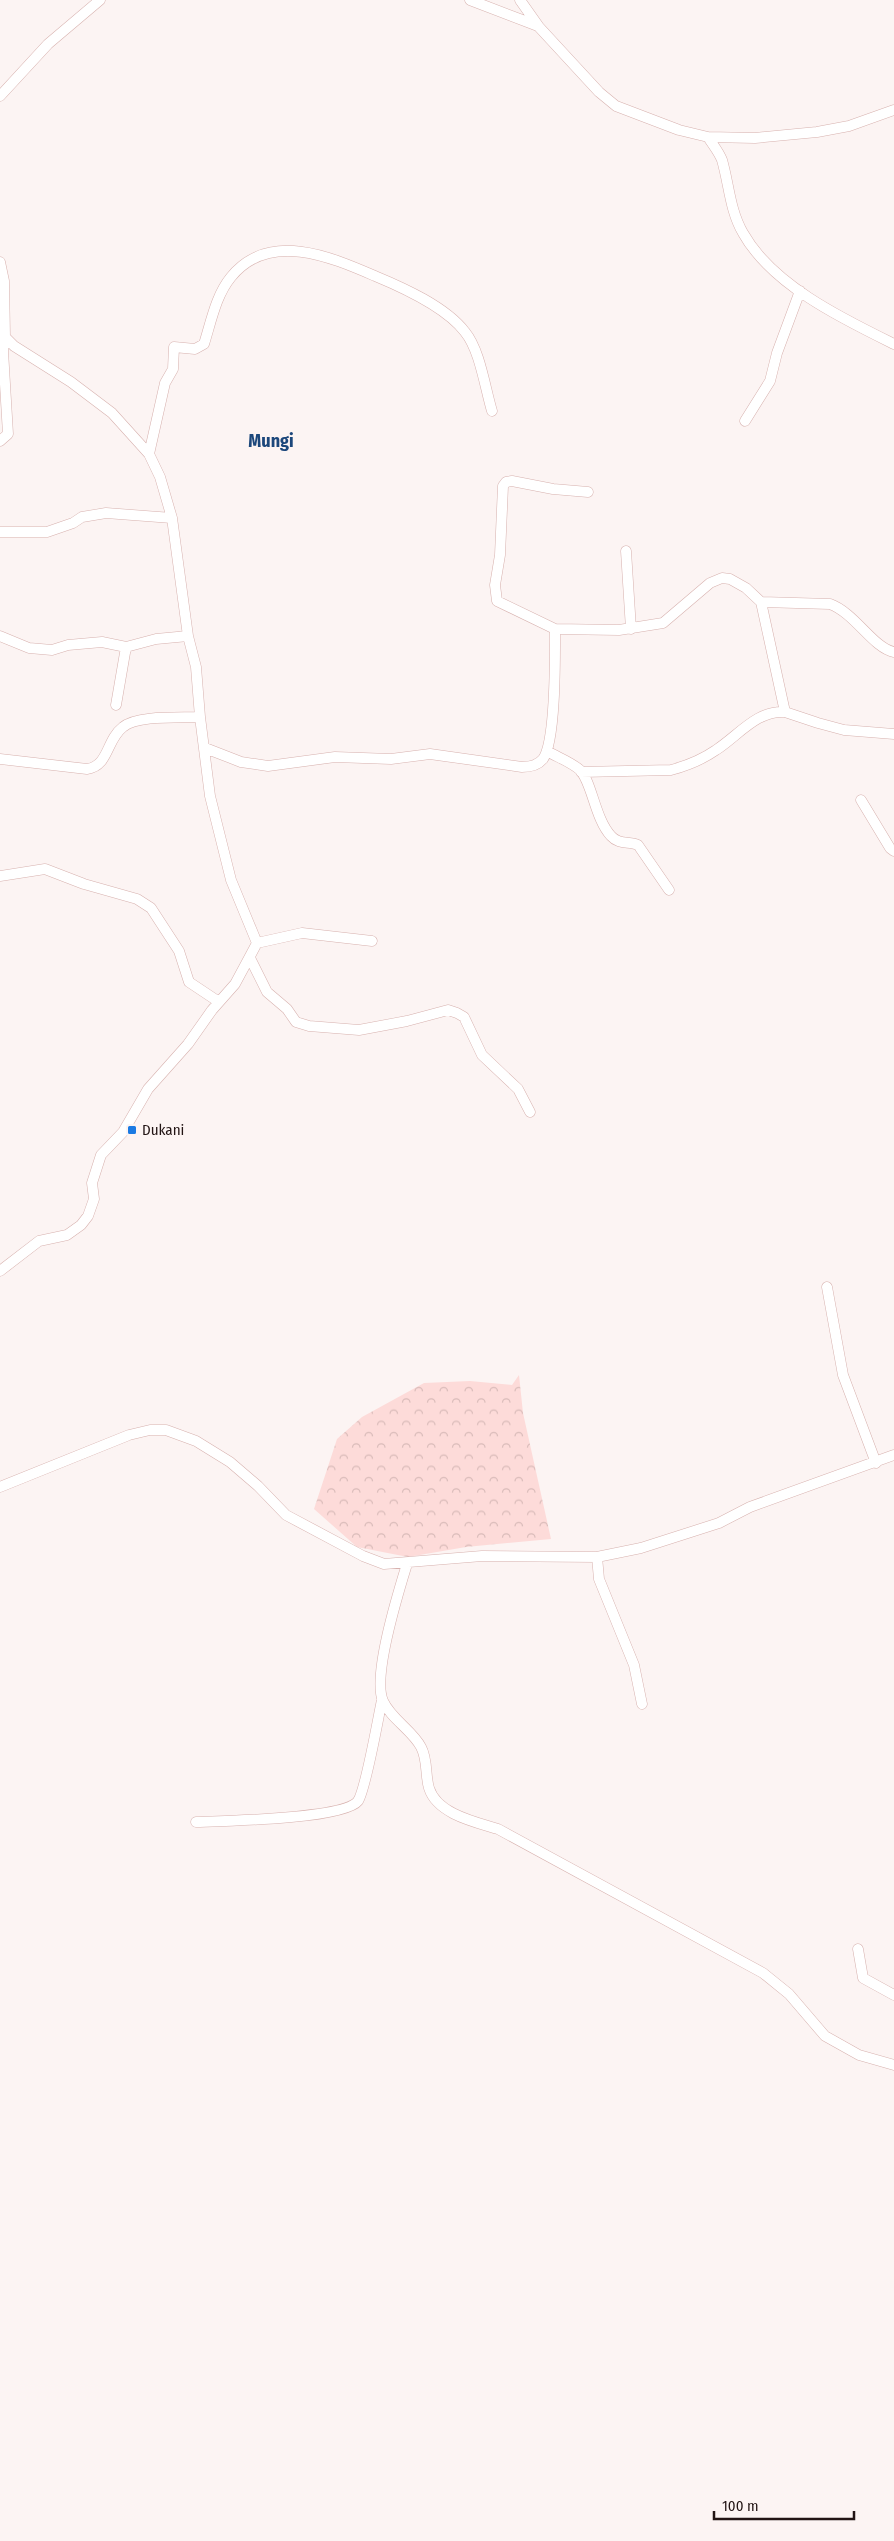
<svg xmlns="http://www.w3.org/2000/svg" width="894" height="2541" font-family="'Fira Sans Condensed',sans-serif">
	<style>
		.forest { fill: url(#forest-crowns) }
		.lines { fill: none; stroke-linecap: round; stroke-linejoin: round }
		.street-casing { stroke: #d7b1ae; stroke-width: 11 }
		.street { stroke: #fff; stroke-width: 10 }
		.poi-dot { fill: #1a7ae3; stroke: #fcf4f3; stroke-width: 2 }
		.labels { text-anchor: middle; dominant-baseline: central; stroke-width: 4; stroke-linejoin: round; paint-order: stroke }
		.poi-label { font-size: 15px; fill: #221414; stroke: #fcf4f3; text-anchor: start }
		.quarter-label { font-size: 18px; font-weight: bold; fill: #1c477b; stroke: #fcf4f3 }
	</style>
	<defs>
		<pattern id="forest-crowns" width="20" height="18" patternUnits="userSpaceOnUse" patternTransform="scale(1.25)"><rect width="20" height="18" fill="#fddbd9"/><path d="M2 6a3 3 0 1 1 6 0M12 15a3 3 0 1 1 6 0" fill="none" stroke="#d9bbb9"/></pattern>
	</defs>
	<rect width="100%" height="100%" fill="#fcf4f3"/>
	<path class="forest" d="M 519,1375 L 523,1413 L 551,1539 L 466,1547 L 408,1557 L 357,1547 L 314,1509 L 337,1439 L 362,1417 L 424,1383 L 470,1381 L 512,1385 Z"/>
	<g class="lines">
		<defs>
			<path id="street" d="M 470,0 L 538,26
				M 520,0 L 539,27 L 599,92 L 616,106 L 679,130 L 708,137 L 755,138 L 817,132 L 849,126 L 894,110
				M 0,96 L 48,44 L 100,0
				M 708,137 C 713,145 719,152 722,160 C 729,184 730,211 743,233 C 772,285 843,319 894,344
				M 0,262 L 4,281 L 5,337 L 14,346 L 71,382 L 112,413 L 149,454 L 160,477 L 172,518 L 188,636 L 196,667 L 200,717 L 210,796 L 231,880 L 257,943 L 235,984 L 212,1010 L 188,1044 L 148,1089 L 123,1132 L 101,1155 L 92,1183 L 94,1199 L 88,1216 L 81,1225 L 67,1235 L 39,1241 L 0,1271
				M 745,421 L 770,381 L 777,353 L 800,291
				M 0,441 L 8,434 L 3,351 L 5,337
				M 149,454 L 165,383 L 173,369 L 174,347 L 195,349 L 204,344 C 211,322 216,295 231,277 C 269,230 331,257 375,276 C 404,288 446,307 465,332 C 480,350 485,388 492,411
				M 588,492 L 553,489 L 512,481 L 506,482 L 503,486 L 500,555 L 495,585 L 497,601 L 555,629 L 619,630 L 663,623 L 710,583 L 722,578 L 730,579 L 746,588 L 761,602 L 785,712 L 818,723 L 844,730 L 894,734
				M 0,532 L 47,532 L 73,523 L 82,517 L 106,513 L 172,518
				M 626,551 L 631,629
				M 761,602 L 830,604 C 855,613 873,648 894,652
				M 0,636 L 29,648 L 52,650 L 68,645 L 102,642 L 126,647 L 156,639 L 188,636
				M 116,705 L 126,647
				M 205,748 L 241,762 L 268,766 L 335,757 L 391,759 L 430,754 L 522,767 C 529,767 538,765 543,759 C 556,741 555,655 555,629
				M 547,751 C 557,757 571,762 580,770 C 592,782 595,819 611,836 C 619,845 629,841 638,845 L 669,890
				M 0,759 L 87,769 C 109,766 106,740 123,727 C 137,715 180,718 200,717
				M 581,772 L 671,770 C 686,766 703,759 716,750 C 739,735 757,710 785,712
				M 861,800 L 890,848 L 894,851
				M 0,876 L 45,869 L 84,884 L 137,899 L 151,908 L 179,951 L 189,982 L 219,1002
				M 257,943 L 302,933 L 372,941
				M 250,958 L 267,992 L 287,1009 L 296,1022 L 309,1026 L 359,1030 L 407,1021 L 448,1010 L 457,1013 L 464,1017 L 482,1055 L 518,1089 L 530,1112
				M 827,1287 L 843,1375 L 876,1463
				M 0,1487 L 129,1435 L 150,1430 L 166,1430 L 196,1441 L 230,1462 L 258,1486 L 286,1515 L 363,1556 L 384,1564 L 482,1556 L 597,1557 L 641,1548 L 719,1523 L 750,1507 L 894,1455
				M 597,1557 L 599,1579 L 634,1665 L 642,1704
				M 407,1564 C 399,1590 372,1676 383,1701 C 391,1719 412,1730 421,1747 C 428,1760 425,1775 429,1788 C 437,1814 475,1822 498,1829 L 763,1973 L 789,1994 L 825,2036 L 859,2055 L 894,2065
				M 196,1822 C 223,1821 344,1819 358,1801 C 366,1789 378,1718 382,1700
				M 858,1949 L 863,1978 L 894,1995"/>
		</defs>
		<use href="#street" class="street-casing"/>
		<use href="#street" class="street"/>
	</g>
	<rect class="poi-dot" x="127" y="1125" width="10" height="10" rx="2.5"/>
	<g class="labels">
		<g class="poi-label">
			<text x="142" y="1130">Dukani</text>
		</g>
		<g class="quarter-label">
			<text x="271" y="441">Mungi</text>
		</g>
	</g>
	<path d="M714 2511v8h140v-8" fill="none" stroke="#221414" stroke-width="2.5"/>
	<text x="722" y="2511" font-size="15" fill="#221414" stroke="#fcf4f3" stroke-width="4" paint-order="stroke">100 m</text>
</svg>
